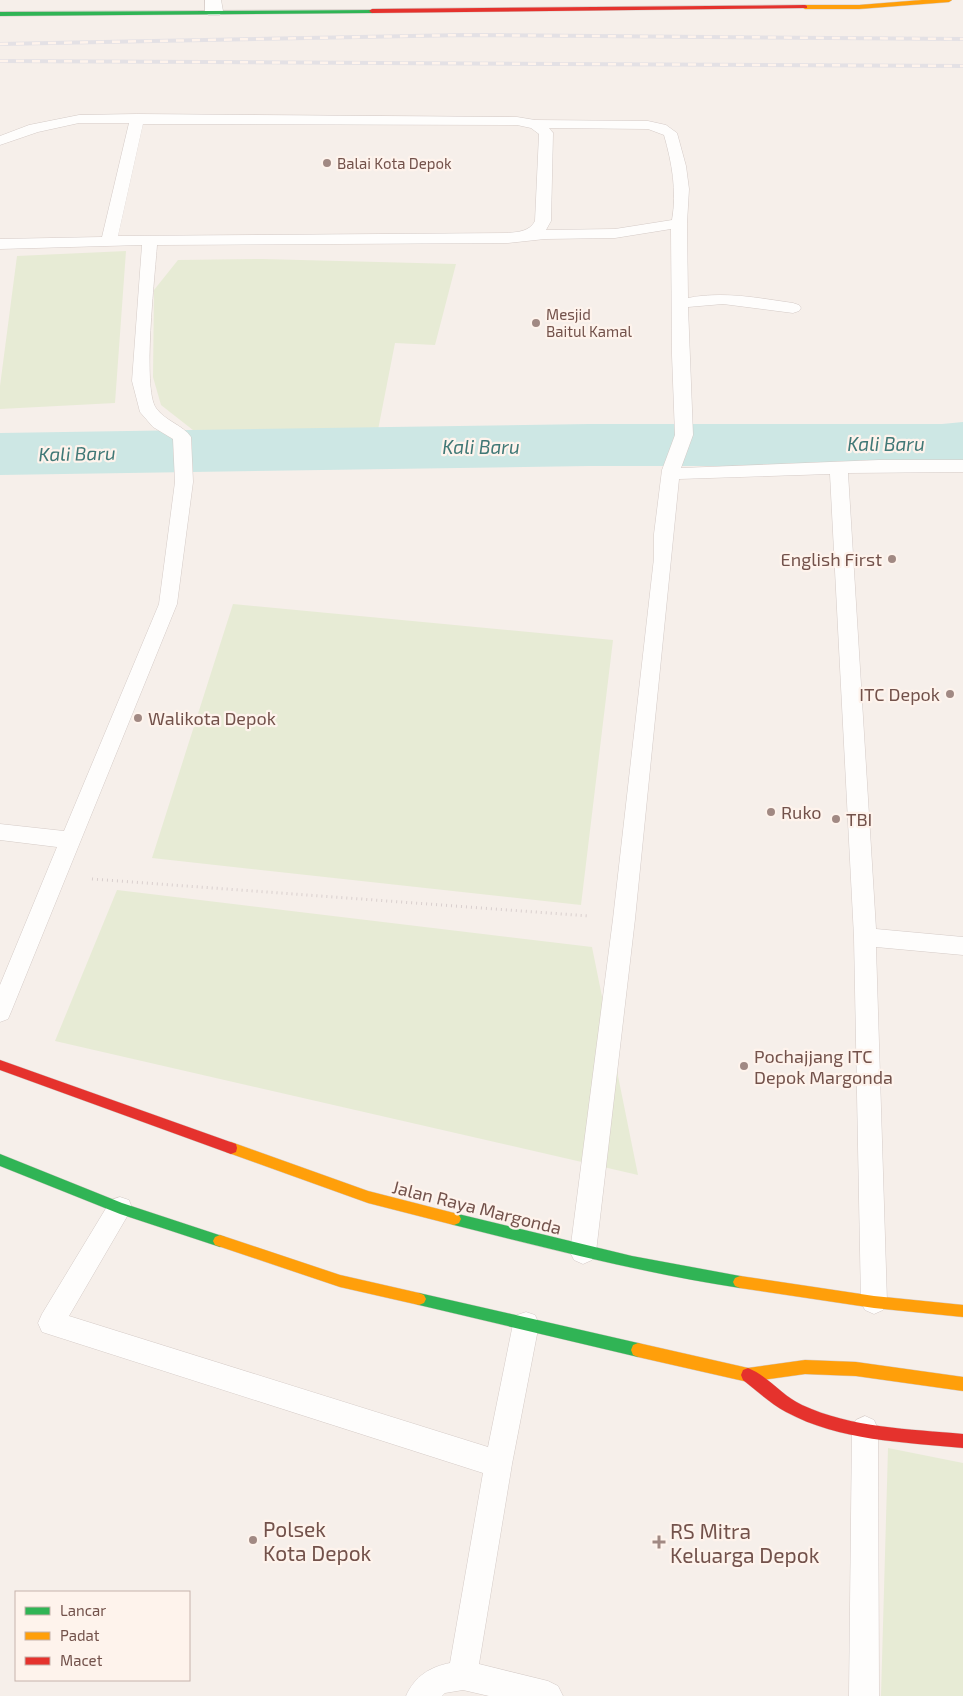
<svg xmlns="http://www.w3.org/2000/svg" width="963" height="1696" font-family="'Exo 2',sans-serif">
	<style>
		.green { fill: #e7ebd5 }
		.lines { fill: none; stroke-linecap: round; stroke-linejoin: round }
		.river { fill: #cde7e4; fill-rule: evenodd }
		.lane-casing { stroke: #d5cbc7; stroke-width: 1 }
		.street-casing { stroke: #d5cbc7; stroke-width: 1 }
		.fast-casing { stroke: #d5cbc7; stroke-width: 1 }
		.slow-casing { stroke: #d5cbc7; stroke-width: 1 }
		.jam-casing { stroke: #d5cbc7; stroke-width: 1 }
		.path { stroke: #d9cfce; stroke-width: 3; stroke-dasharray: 1 4; stroke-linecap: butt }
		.lane { fill: #fefdfc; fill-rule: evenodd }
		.street { fill: #fefdfc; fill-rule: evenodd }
		.fast { fill: #30b455; fill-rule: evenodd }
		.slow { fill: #ff9f0a; fill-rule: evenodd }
		.jam { fill: #e5322d; fill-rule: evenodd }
		.rail-casing { stroke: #e4e1e5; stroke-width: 4 }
		.rail { stroke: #fef3ec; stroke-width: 2.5; stroke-dasharray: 8; stroke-linecap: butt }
		.poi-dot { fill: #a18983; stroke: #fef3ec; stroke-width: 2 }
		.labels { text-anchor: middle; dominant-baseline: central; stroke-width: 4.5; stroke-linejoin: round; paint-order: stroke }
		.far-poi-label { font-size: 15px; fill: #73524b; stroke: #fef3ec; text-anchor: start }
		.poi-label { font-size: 18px; fill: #73524b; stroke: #fef3ec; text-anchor: start }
		.street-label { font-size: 18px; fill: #73524b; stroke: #fef3ec }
		.water-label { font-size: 19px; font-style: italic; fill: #407876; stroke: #fef3ec }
		.near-poi-label { font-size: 21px; fill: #73524b; stroke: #fef3ec; text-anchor: start }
	</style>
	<rect width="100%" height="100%" fill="#f6efea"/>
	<path class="green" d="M 126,251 L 115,403 L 0,409 L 0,386 L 17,256 Z
		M 262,259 L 456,264 L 435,345 L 395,343 L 377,435 L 222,441 L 198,434 L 161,405 L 153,377 L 154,290 L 178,260 Z
		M 233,604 L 613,640 L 581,905 L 152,858 Z
		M 117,890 L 592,947 L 638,1175 L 55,1041 Z
		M 888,1448 L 963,1463 L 963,1696 L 881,1696 Z"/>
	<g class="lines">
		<path class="river" d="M 963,422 L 963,464 L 942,466 L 589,466 L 0,475 L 0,433 L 589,424 L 942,424 Z"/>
		<defs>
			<path id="lane" d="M 137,114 L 517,117 L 535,120 L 648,121 L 666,125 L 677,133 L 686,166 L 689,189 L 687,223 L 688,298 C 723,291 758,298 793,303 L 799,305 L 801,308 L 799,311 L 793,313 L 723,304 L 688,307 L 693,435 L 681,468 L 879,460 L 963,460 L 963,472 L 848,473 L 876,929 L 963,937 L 963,955 L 876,947 L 887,1302 L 883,1310 L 874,1314 L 865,1310 L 861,1302 L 854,937 L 830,474 L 679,479 L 635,919 L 596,1252 L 592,1260 L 583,1264 L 574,1260 L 570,1252 L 613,919 L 654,558 L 654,534 L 662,470 L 675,435 L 672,355 L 671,229 L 615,238 L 545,239 L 508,243 L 157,245 C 155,275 142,389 156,408 C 165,421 183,425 191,437 L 193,482 L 177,604 L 11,1012 L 8,1019 L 0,1022 L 0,985 L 57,847 L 0,840 L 0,824 L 64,831 L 159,604 L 175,482 L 173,439 L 153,427 L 140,412 L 132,381 L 142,245 L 0,249 L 0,239 L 102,237 L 129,123 L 79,123 L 38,132 L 0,145 L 0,136 L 29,125 L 79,115 ZM 143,124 L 517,125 L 531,128 L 539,134 L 535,221 C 530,231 519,232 508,233 L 118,236 ZM 549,128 L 648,129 L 664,135 C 672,163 677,191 672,220 L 615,229 L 546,230 L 551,221 L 553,133 Z
				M 120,1197 L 129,1200 L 132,1208 L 69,1316 L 488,1447 L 513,1324 L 517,1315 L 526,1312 L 535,1315 L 539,1324 L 512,1464 L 479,1664 L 548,1681 L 558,1686 L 563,1696 L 489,1696 L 463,1690 L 445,1693 L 442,1696 L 406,1696 C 415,1676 430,1667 450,1663 L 483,1473 L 42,1332 L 38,1323 L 42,1314 L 111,1200 Z
				M 865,1416 L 874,1420 L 878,1429 L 879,1696 L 849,1696 L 852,1429 L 856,1420 Z"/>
			<path id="street" d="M 205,0 L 221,0 L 223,11 L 220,15 L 208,15 L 205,11 Z"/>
			<path id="fast" d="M 374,10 L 374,12 L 372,13 L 0,16 L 0,12 Z
				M 0,1154 L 122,1203 L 225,1237 L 227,1241 L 225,1245 L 220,1247 L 120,1214 L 0,1166 Z
				M 454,1213 L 632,1256 L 740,1276 L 745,1278 L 747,1282 L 745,1286 L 740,1288 C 643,1273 549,1249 454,1225 L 449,1223 L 447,1219 L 449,1215 Z
				M 419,1293 L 638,1343 L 643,1345 L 645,1350 L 643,1355 L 638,1357 L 419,1305 L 414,1303 L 412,1299 L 414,1295 Z"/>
			<path id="slow" d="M 922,0 L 952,0 L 949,2 L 859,9 L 805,9 L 802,7 L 805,5 L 859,5 Z
				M 231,1142 L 368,1191 L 454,1213 L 459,1215 L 461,1219 L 459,1223 L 454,1225 L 368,1203 L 226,1152 L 225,1148 L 226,1144 Z
				M 220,1235 L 340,1275 L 419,1293 L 424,1295 L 426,1299 L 424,1303 L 419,1305 L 340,1287 L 215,1245 L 213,1241 L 215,1237 Z
				M 740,1276 L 874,1296 L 963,1305 L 963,1317 L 874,1308 L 740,1288 L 735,1286 L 733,1282 L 735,1278 Z
				M 638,1343 L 748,1368 L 805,1360 L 856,1362 L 963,1377 L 963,1391 L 856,1376 L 805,1374 L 748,1382 L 638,1357 L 633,1355 L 631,1350 L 633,1345 Z"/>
			<path id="jam" d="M 805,5 L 807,6 L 807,8 L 372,13 L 369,11 L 372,9 Z
				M 0,1060 L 236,1144 L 237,1148 L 236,1152 L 231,1154 L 0,1070 Z
				M 748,1368 C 768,1376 782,1396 802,1405 C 852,1428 909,1429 963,1434 L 963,1448 C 903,1442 840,1441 786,1412 C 771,1404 757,1391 743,1380 L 741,1375 L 743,1370 Z"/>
		</defs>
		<use href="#lane" class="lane-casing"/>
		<use href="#street" class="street-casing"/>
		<use href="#fast" class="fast-casing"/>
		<use href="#slow" class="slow-casing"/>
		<use href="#jam" class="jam-casing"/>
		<path class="path" d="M 92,879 L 589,916"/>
		<use href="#lane" class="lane"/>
		<use href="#street" class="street"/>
		<use href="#fast" class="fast"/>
		<use href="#slow" class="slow"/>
		<use href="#jam" class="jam"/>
		<defs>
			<path id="rail" d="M 0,44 L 464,35 L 963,39
				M 0,61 L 963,66"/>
		</defs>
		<use href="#rail" class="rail-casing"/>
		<use href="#rail" class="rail"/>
	</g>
	<g class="poi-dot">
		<circle cx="327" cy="163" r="5"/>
		<circle cx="536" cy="323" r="5"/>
		<circle cx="892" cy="559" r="5"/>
		<circle cx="950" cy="694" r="5"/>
		<circle cx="138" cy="718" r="5"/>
		<circle cx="771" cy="812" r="5"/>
		<circle cx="836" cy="819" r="5"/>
		<circle cx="744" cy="1066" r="5"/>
		<circle cx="253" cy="1540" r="5"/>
		<path d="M656.5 1534.5h5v5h5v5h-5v5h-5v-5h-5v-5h5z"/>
	</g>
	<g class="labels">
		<g class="far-poi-label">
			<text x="337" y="163">Balai Kota Depok</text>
			<text x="546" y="314">Mesjid<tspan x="546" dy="17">Baitul Kamal</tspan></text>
		</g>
		<g class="poi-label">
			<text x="882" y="559" text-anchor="end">English First</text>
			<text x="940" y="694" text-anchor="end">ITC Depok</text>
			<text x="148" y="718">Walikota Depok</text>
			<text x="781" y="812">Ruko</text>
			<text x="846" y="819">TBI</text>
			<text x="754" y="1056">Pochajjang ITC<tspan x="754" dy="21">Depok Margonda</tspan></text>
		</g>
		<g class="street-label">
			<text transform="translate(477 1207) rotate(14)">Jalan Raya Margonda</text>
		</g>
		<g class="water-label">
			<text x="886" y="443">Kali Baru</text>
			<text x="481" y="446">Kali Baru</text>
			<text transform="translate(77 453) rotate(-1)">Kali Baru</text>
		</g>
		<g class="near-poi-label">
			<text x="263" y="1528">Polsek<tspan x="263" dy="24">Kota Depok</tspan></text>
			<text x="670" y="1530">RS Mitra<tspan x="670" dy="24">Keluarga Depok</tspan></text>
		</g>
	</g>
	<rect x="15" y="1591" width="175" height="90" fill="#fef3ec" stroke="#c6b3ac"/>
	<rect x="25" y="1607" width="25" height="8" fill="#30b455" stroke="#c6b3ac"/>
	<text x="60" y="1616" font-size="15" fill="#73524b">Lancar</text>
	<rect x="25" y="1632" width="25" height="8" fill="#ff9f0a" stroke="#c6b3ac"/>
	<text x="60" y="1641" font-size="15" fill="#73524b">Padat</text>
	<rect x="25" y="1657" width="25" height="8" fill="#e5322d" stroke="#c6b3ac"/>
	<text x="60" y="1666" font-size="15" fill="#73524b">Macet</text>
</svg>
